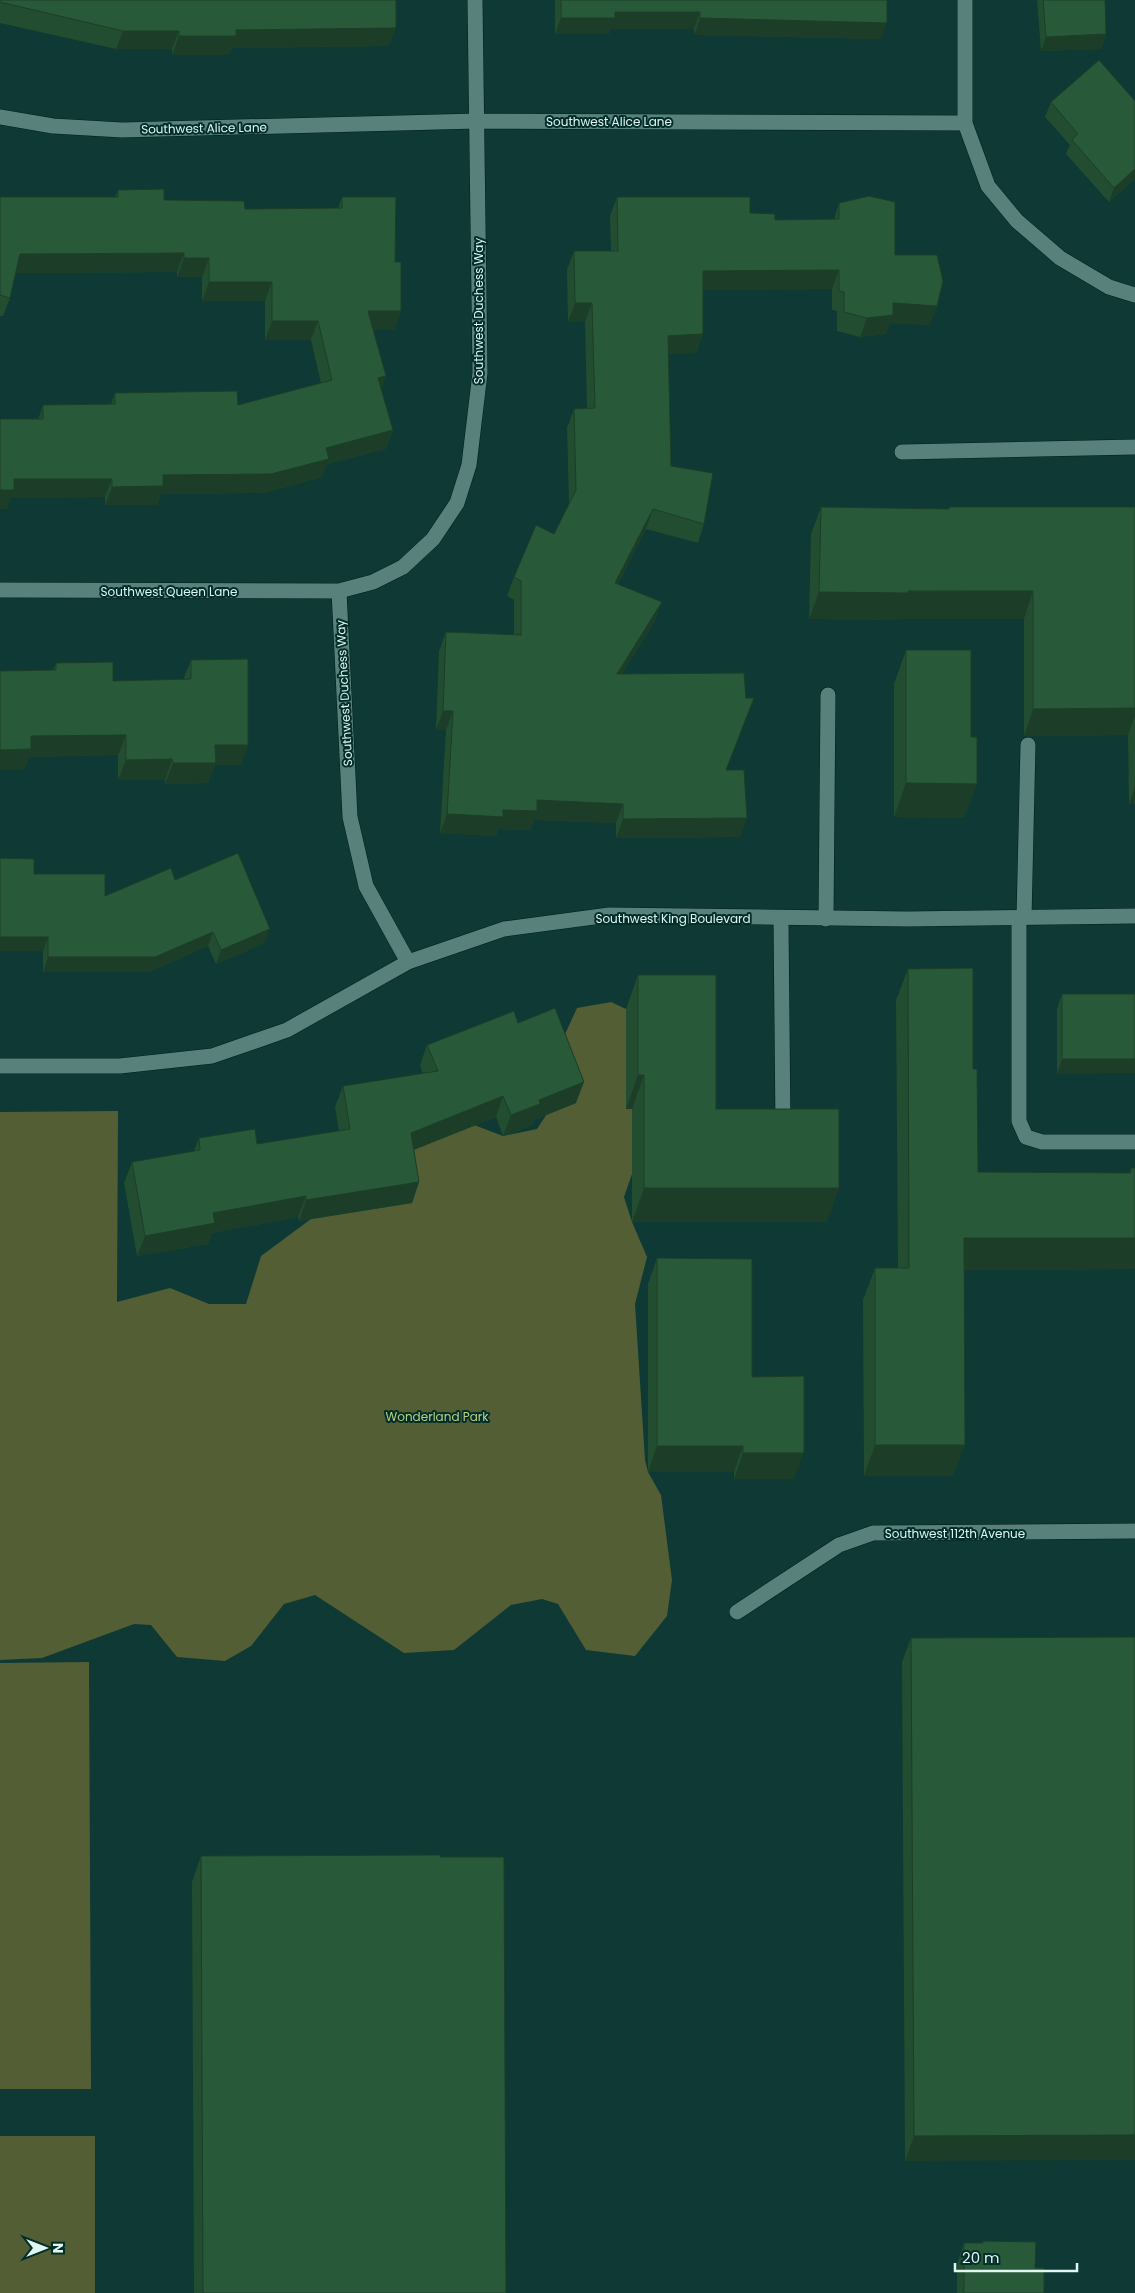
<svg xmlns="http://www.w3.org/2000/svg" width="1135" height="2293" font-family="Poppins,sans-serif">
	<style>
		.green { fill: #545e35 }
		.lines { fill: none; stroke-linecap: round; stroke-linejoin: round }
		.lane-casing { stroke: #001e1b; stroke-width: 16 }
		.street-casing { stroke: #001e1b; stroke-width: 16 }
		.lane { stroke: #58817c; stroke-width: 15 }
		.street { stroke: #58817c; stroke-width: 15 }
		.wall { fill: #224d31 }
		.shaded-wall { fill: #1c3e28 }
		.building { fill: #285939; stroke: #1c3e28 }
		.labels { text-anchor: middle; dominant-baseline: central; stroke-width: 4; stroke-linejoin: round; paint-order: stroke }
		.street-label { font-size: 12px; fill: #e0f6f3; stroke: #022e2a }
		.park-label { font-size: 12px; fill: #bdd080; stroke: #022e2a }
	</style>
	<rect width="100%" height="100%" fill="#0e3934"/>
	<path class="green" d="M 611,1002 L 626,1009 L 643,1013 L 632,1174 L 624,1197 L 632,1222 L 647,1257 L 635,1304 L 645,1460 L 648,1472 L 661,1495 L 672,1580 L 667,1616 L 635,1656 L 586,1650 L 558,1604 L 542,1599 L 511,1605 L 454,1650 L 404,1653 L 315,1595 L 284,1604 L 251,1646 L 225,1661 L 177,1657 L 151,1625 L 134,1624 L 42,1658 L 0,1660 L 0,1112 L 118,1111 L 117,1302 L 170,1288 L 209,1304 L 246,1304 L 261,1256 L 311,1219 L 344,1171 L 427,1107 L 503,1136 L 537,1129 L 560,1094 L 555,1056 L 577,1008 Z
		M 89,1662 L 91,2089 L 0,2089 L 0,1663 Z
		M 0,2136 L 95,2136 L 95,2293 L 0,2293 Z"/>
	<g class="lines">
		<defs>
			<path id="lane" d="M 902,452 L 1135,447
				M 1019,918 L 1019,1121 L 1026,1137 L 1042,1142 L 1135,1142
				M 1024,918 L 1028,745
				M 781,919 L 783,1128
				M 826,919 L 828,695"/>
			<path id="street" d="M 965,0 L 965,123 L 988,186 L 1017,221 L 1060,258 L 1109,287 L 1135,295
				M 0,117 L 53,126 L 122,130 L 477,121 L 965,123
				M 0,590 L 339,591
				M 408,962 L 366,886 L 350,817 L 339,591 L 373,582 L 403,567 L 433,539 L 457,503 L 469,465 L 480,373 L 475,0
				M 0,1066 L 120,1066 L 212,1056 L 287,1030 L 408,962 L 504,929 L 609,915 L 907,919 L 1135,916
				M 737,1612 L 839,1545 L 873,1533 L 1135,1531"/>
		</defs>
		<use href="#lane" class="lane-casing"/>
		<use href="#street" class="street-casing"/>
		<use href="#lane" class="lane"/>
		<use href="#street" class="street"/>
	</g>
	<path class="wall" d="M 0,0 L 389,46 L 232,48 L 229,55 L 172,55 L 172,49 L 116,49 L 0,23 Z
		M 555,0 L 887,0 L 881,39 L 694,35 L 694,29 L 611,29 L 609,34 L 555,34 Z
		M 1037,0 L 1105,0 L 1106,34 L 1101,49 L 1041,51 Z
		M 1051,102 L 1135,179 L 1109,202 L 1066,154 L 1070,145 L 1045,117 Z
		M 118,190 L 164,200 L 245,209 L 338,208 L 342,197 L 395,330 L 373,330 L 386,376 L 381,390 L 393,430 L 386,449 L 327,464 L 322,477 L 264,493 L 161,494 L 157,505 L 105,505 L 105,497 L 11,498 L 7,509 L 43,405 L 111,404 L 115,393 L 238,405 L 321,383 L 311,340 L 265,340 L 265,301 L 202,301 L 202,277 L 177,277 L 177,272 L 15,273 L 10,298 L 3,316 L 0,316 L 0,197 L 115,197 Z
		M 617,197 L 750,213 L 775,220 L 834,219 L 839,203 L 895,255 L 937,306 L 930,325 L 890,323 L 886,334 L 860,337 L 837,331 L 837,311 L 832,310 L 832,289 L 703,290 L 703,334 L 696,353 L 668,354 L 671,466 L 704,524 L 698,543 L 646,529 L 618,584 L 655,621 L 622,674 L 746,698 L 754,698 L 726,770 L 747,818 L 740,837 L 616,838 L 616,823 L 534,820 L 530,830 L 498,829 L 496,836 L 440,833 L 446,730 L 436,730 L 439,651 L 446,632 L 514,635 L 514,600 L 507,596 L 514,577 L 554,534 L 569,504 L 567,428 L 574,409 L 587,408 L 585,322 L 568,322 L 567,270 L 574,251 L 611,251 L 610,216 Z
		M 821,507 L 948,509 L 949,507 L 1135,507 L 1135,804 L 1129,804 L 1128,735 L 1024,736 L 1024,619 L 899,619 L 898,620 L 809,619 L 811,534 Z
		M 906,650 L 977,784 L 964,818 L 894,817 L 894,684 Z
		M 191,660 L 248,745 L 241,765 L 215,765 L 208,783 L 165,784 L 165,780 L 118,780 L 118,755 L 29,757 L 24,770 L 0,770 L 0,671 L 53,670 L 56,663 L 113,681 L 183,680 Z
		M 34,874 L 105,896 L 175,880 L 265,943 L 216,964 L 208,946 L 149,972 L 43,972 L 43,951 L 0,951 Z
		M 908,969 L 973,1069 L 978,1172 L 1129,1173 L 1131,1168 L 1135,1168 L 1135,1269 L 964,1270 L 953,1476 L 864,1476 L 863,1300 L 875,1268 L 898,1268 L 896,1000 Z
		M 638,975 L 716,1109 L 827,1222 L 632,1222 L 632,1109 L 626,1109 L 626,1009 Z
		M 1062,994 L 1135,994 L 1057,1074 L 1057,1009 Z
		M 518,1023 L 576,1103 L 534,1120 L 533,1125 L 503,1136 L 496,1117 L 414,1150 L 419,1182 L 412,1203 L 299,1221 L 298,1217 L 212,1233 L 208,1244 L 137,1256 L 124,1183 L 132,1162 L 194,1151 L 199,1138 L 257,1144 L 339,1131 L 335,1107 L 343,1086 L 423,1074 L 420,1065 L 427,1045 Z
		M 657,1258 L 752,1377 L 794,1479 L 734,1479 L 734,1472 L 648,1472 L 648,1284 Z
		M 1135,1637 L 905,2161 L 902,1662 L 911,1638 Z
		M 201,1856 L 440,1857 L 506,2293 L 194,2293 L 192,1882 Z
		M 983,2241 L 1035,2268 L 1044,2293 L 957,2293 L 957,2264 L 964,2243 L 982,2243 Z"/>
	<path class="shaded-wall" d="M 615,12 L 700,12 L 694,29 L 611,29 L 609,34 L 555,34 L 561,18 Z
		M 700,18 L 887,23 L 881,39 L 694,35 Z
		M 396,28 L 389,46 L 232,48 L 229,55 L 172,55 L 179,36 L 236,30 Z
		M 123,31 L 179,31 L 172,49 L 116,49 Z
		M 1106,34 L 1101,49 L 1041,51 L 1046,37 Z
		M 1135,169 L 1135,179 L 1109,202 L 1114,188 Z
		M 184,253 L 177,272 L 13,273 L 20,254 Z
		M 184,258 L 209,258 L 202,277 L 177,277 Z
		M 839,270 L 832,289 L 696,290 L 703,271 Z
		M 209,282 L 272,282 L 265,301 L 202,301 Z
		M 575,303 L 592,303 L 585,322 L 568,322 Z
		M 893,303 L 937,306 L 930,325 L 890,323 L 886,334 L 860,337 L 867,318 Z
		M 368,311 L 401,311 L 395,330 L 361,330 Z
		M 272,321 L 318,321 L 311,340 L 265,340 Z
		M 703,334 L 696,353 L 661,355 L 668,336 Z
		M 386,376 L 380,395 L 378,378 Z
		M 393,430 L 386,449 L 327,464 L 322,477 L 264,493 L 161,494 L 157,505 L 105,505 L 112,487 L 163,475 L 326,448 Z
		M 14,479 L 112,479 L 105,497 L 11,498 L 7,509 L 0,509 L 0,490 Z
		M 653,509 L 646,529 L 608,602 L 615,583 Z
		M 1033,591 L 1024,619 L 899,619 L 898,620 L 809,619 L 819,592 Z
		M 662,602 L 655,621 L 610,693 L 617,674 Z
		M 1135,708 L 1135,716 L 1128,735 L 1024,736 L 1033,709 Z
		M 443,711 L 453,711 L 446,730 L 436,730 Z
		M 126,735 L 118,755 L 29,757 L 24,770 L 0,770 L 0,750 L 31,736 Z
		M 215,745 L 248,745 L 241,765 L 215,765 L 208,783 L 165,784 L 173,763 Z
		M 172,759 L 165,780 L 118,780 L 126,760 Z
		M 906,783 L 977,784 L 964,818 L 894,817 Z
		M 1135,787 L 1135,804 L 1129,804 Z
		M 537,800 L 623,804 L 616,823 L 534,820 L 530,830 L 498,829 L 496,836 L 440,833 L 447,814 Z
		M 747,818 L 740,837 L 616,838 L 623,819 Z
		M 270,929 L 265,943 L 216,964 L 221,950 Z
		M 213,932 L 208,946 L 149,972 L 43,972 L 48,957 Z
		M 0,937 L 48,937 L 43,951 L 0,951 Z
		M 1062,1059 L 1135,1059 L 1135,1073 L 1057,1074 Z
		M 638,1075 L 644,1075 L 632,1109 L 626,1109 Z
		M 584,1082 L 576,1103 L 534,1120 L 533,1125 L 503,1136 L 511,1115 L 539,1100 Z
		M 503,1096 L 496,1117 L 403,1154 L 411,1133 Z
		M 419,1182 L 412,1203 L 299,1221 L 306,1200 Z
		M 644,1188 L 839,1188 L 827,1222 L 632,1222 Z
		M 306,1196 L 298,1217 L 212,1233 L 208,1244 L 137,1256 L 145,1236 L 213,1213 Z
		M 964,1238 L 1135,1238 L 1135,1269 L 953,1270 Z
		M 875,1445 L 965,1445 L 953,1476 L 864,1476 Z
		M 657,1446 L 743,1446 L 734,1472 L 648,1472 Z
		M 743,1453 L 804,1453 L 794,1479 L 734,1479 Z
		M 1135,2135 L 1135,2160 L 905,2161 L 914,2136 Z"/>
	<path class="building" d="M 0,0 L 396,0 L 396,28 L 236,30 L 236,36 L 179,36 L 179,31 L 123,31 L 0,2 Z
		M 561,0 L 887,0 L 887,23 L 700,18 L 700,12 L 615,12 L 615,18 L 561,18 Z
		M 1043,0 L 1105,0 L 1106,34 L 1046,37 Z
		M 1099,60 L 1135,101 L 1135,169 L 1114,188 L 1072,140 L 1078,134 L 1051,102 Z
		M 164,189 L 164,200 L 244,201 L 245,209 L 342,208 L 342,197 L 396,197 L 395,262 L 401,262 L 401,311 L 368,311 L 386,376 L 378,378 L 393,430 L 326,448 L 329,459 L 271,474 L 163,475 L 163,486 L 112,487 L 112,479 L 14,479 L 14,490 L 0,490 L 0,419 L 43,419 L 43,405 L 115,404 L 115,393 L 237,391 L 238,405 L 332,380 L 318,321 L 272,321 L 272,282 L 209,282 L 209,258 L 184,258 L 184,253 L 20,254 L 10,298 L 0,295 L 0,197 L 118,197 L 118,190 Z
		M 869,196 L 895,202 L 895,255 L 937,255 L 943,281 L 937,306 L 893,303 L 893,315 L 867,318 L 844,312 L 844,292 L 839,291 L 839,270 L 703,271 L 703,334 L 668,336 L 671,466 L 713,473 L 704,524 L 653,509 L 615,583 L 662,602 L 617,674 L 744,673 L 746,698 L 754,698 L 726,770 L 744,770 L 747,818 L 623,819 L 623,804 L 537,800 L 537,811 L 503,810 L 503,817 L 447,814 L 453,711 L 443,711 L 446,632 L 521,635 L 521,581 L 514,577 L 536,525 L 554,534 L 576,490 L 574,409 L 595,408 L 592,303 L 575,303 L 574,251 L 618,251 L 617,197 L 750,197 L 750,213 L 775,214 L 775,220 L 839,219 L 839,203 Z
		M 821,507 L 949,509 L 949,507 L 1135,507 L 1135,708 L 1033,709 L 1033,591 L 908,591 L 908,593 L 819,592 Z
		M 906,650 L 971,650 L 971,737 L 977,737 L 977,784 L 906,783 Z
		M 248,659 L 248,745 L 215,745 L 216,763 L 173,763 L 172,759 L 126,760 L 126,735 L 31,736 L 31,749 L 0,750 L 0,671 L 56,670 L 56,663 L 113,662 L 113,681 L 191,679 L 191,660 Z
		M 238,853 L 270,929 L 221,950 L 213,932 L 155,957 L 48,957 L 48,937 L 0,937 L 0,858 L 34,859 L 34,874 L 105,874 L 105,896 L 171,868 L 175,880 Z
		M 973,968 L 973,1069 L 977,1069 L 978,1172 L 1131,1173 L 1131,1168 L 1135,1168 L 1135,1238 L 964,1238 L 965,1445 L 875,1445 L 875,1268 L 909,1268 L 908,969 Z
		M 638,975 L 716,975 L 716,1109 L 839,1109 L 839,1188 L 644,1188 L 644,1075 L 638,1075 Z
		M 1062,994 L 1135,994 L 1135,1059 L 1062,1059 Z
		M 555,1008 L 584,1082 L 539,1100 L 540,1104 L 511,1115 L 503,1096 L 411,1133 L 419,1182 L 306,1200 L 306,1196 L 213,1213 L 215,1223 L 145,1236 L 132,1162 L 200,1150 L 199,1138 L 255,1129 L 257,1144 L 350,1129 L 343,1086 L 438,1071 L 427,1045 L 514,1011 L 518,1023 Z
		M 657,1258 L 752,1259 L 752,1377 L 804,1376 L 804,1453 L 743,1453 L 743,1446 L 657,1446 Z
		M 1135,1637 L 1135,2135 L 914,2136 L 911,1638 Z
		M 440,1855 L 440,1857 L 504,1857 L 506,2293 L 203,2293 L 201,1856 Z
		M 983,2241 L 1036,2242 L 1035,2268 L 1044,2268 L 1044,2293 L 964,2293 L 964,2243 L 983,2243 Z"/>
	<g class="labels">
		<g class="street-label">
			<text x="609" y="121">Southwest Alice Lane</text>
			<text transform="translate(204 128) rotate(-1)">Southwest Alice Lane</text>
			<text transform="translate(478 311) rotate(-90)">Southwest Duchess Way</text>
			<text x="169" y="591">Southwest Queen Lane</text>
			<text transform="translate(344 693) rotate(-93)">Southwest Duchess Way</text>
			<text x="673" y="918">Southwest King Boulevard</text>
			<text x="955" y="1533">Southwest 112th Avenue</text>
		</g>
		<g class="park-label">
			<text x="437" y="1416">Wonderland Park</text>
		</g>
	</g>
	<g transform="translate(45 2248) rotate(90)" stroke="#022e2a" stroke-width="4" paint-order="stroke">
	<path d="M0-4L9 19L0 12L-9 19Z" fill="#e0f6f3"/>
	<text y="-8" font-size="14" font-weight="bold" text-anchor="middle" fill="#e0f6f3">N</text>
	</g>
	<path d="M955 2263v8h122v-8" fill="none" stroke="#e0f6f3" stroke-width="2.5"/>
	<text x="962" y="2263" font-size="15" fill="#e0f6f3" stroke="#022e2a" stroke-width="4" paint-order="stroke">20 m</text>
</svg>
